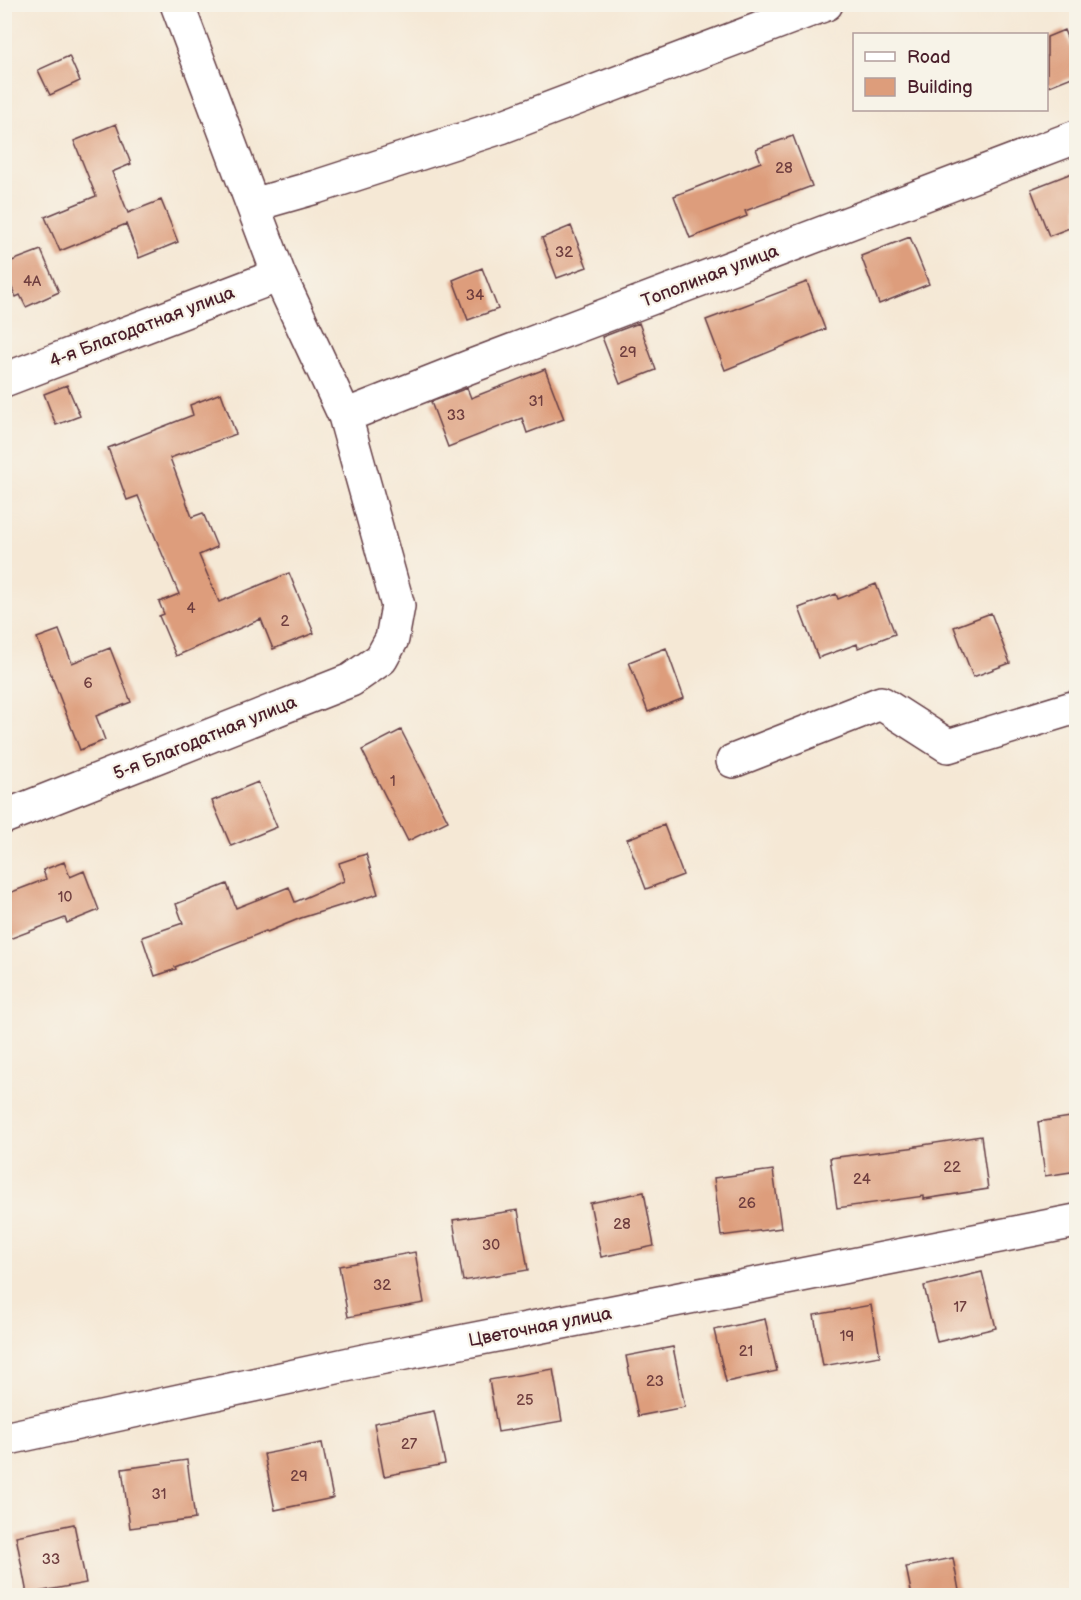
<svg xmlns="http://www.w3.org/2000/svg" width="1081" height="1600" font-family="'Balsamiq Sans',sans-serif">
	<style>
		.building { fill: #dd9d7b }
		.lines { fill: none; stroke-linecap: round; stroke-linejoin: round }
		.minor-casing { stroke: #643d44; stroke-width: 36 }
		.minor { stroke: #fff; stroke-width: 33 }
		.labels { text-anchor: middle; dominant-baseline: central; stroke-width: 4.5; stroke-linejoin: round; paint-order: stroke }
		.number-label { font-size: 15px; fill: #6f3e3f }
		.street-label { font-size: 18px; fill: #4a1f2b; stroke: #f7f3e8 }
	</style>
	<rect width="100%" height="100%" fill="#f7f3e8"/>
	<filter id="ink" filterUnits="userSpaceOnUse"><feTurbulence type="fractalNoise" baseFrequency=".0167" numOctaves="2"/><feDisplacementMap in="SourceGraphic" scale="12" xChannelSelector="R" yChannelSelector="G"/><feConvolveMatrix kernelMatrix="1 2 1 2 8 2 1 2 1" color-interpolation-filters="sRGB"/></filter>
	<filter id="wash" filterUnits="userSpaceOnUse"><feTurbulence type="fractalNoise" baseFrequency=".008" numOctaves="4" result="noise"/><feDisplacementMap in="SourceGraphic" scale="24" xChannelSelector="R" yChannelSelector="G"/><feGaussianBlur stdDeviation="1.35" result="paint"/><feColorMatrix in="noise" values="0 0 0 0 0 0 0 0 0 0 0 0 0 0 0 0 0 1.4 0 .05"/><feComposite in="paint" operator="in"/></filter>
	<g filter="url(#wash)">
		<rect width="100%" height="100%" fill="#f5e8d5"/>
		<g id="blocks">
			<path class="building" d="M 1064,30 L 1077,62 L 1077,75 L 1047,87 L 1047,37 Z
				M 69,56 L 80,81 L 50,95 L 38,70 Z
				M 116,124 L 131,164 L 112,172 L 128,213 L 161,200 L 178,242 L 139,258 L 126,224 L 60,251 L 45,217 L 96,196 L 74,141 Z
				M 793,136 L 812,186 L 745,211 L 747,216 L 690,238 L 674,196 L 761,162 L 756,149 Z
				M 1077,171 L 1077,225 L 1049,236 L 1031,189 Z
				M 571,226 L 587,267 L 557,278 L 542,238 Z
				M 910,237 L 929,284 L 879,304 L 861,256 Z
				M 41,250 L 59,292 L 26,307 L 20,295 L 16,297 L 4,270 L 4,264 Z
				M 482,268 L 498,309 L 468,320 L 453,280 Z
				M 807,282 L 825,329 L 725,370 L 706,320 Z
				M 639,323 L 656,370 L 620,384 L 602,337 Z
				M 545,369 L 564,419 L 527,433 L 522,418 L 448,447 L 431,402 L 467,388 L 471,398 Z
				M 67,385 L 80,416 L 56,425 L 44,394 Z
				M 221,393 L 236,434 L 170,458 L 192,517 L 203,513 L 217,547 L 199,555 L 219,602 L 289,573 L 314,633 L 273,649 L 261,619 L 176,656 L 159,616 L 164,614 L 159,602 L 179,594 L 138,496 L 127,500 L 108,448 L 193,415 L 190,405 Z
				M 876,584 L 895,634 L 858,648 L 857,644 L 818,658 L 799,608 L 836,594 L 838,599 Z
				M 991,613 L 1010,663 L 973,677 L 954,627 Z
				M 59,630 L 72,663 L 110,648 L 131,702 L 96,716 L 105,740 L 80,750 L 37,638 Z
				M 666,648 L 684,698 L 648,712 L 629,662 Z
				M 401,730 L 448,821 L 408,841 L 362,750 Z
				M 258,782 L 277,827 L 231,846 L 212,801 Z
				M 664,825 L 683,875 L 646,889 L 627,839 Z
				M 366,854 L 378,894 L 301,918 L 267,932 L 266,931 L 175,967 L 176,969 L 155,976 L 142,937 L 183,923 L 176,904 L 227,884 L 236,908 L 289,887 L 295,902 L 344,881 L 339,863 Z
				M 64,862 L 70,877 L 84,871 L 99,910 L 67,923 L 65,918 L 4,941 L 4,895 L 46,879 L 43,870 Z
				M 1077,1116 L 1077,1171 L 1045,1176 L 1038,1122 Z
				M 981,1136 L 988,1189 L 924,1199 L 924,1196 L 837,1208 L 830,1158 L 917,1147 L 916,1146 Z
				M 773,1170 L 781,1228 L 721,1236 L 714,1178 Z
				M 644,1192 L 654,1246 L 601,1257 L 590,1203 Z
				M 518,1210 L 528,1270 L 463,1281 L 453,1220 Z
				M 415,1252 L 424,1303 L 348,1317 L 339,1266 Z
				M 982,1272 L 996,1328 L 937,1342 L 924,1286 Z
				M 871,1305 L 880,1356 L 823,1366 L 814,1315 Z
				M 765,1319 L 777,1371 L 726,1382 L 714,1330 Z
				M 673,1347 L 685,1407 L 638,1416 L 626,1356 Z
				M 553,1369 L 562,1421 L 498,1432 L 489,1380 Z
				M 434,1411 L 445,1464 L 384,1476 L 374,1423 Z
				M 322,1443 L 333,1498 L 275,1510 L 264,1454 Z
				M 187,1460 L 195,1519 L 130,1528 L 122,1469 Z
				M 74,1524 L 86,1583 L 27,1594 L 16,1536 Z
				M 953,1558 L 960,1596 L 912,1596 L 906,1567 Z"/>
		</g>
	</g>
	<g filter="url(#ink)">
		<use href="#blocks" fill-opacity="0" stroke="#643d44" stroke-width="1.5"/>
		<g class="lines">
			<defs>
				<path id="minor" d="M 253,205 L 316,187 L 501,127 L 826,4
					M 4,380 L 279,275
					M 345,416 L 469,367 L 1076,137
					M 733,761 L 881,703 L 948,746 L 1076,707
					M 4,817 L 351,680 L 381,659 L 392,639 L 398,606 L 345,416 L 279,275 L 177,4
					M 4,1439 L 364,1361 L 1076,1221"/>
			</defs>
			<use href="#minor" class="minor-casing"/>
			<use href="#minor" class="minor"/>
		</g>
	</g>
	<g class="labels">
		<g class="number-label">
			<text x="784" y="168">28</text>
			<text x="564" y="252">32</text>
			<text x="32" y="281">4А</text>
			<text x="475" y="295">34</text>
			<text x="628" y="352">29</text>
			<text x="536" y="401">31</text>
			<text x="456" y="415">33</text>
			<text x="191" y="608">4</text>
			<text x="285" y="621">2</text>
			<text x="88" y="683">6</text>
			<text x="393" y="781">1</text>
			<text x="65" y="897">10</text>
			<text x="952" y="1167">22</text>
			<text x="862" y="1179">24</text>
			<text x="747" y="1203">26</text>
			<text x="622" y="1224">28</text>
			<text x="491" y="1245">30</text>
			<text x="382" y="1285">32</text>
			<text x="960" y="1307">17</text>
			<text x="847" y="1336">19</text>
			<text x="746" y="1351">21</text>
			<text x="655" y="1381">23</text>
			<text x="525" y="1400">25</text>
			<text x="409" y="1444">27</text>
			<text x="299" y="1476">29</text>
			<text x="159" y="1494">31</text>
			<text x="51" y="1559">33</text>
		</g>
		<g class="street-label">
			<text transform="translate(710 276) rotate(-21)">Тополиная улица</text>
			<text transform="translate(142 327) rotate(-21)">4-я Благодатная улица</text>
			<text transform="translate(205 738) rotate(-22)">5-я Благодатная улица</text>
			<text transform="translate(540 1327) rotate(-11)">Цветочная улица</text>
		</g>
	</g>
	<rect width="1081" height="1600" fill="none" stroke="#f7f3e8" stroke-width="24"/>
	<rect x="853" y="33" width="195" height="78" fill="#f7f3e8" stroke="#b29e9c" stroke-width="1.5"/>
	<rect x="865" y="52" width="30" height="9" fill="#ffffff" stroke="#b29e9c" stroke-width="1.5"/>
	<text x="907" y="63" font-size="18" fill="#4a1f2b">Road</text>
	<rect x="865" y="78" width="30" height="18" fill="#dd9d7b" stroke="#b29e9c" stroke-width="1.5"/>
	<text x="907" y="93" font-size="18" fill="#4a1f2b">Building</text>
</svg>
